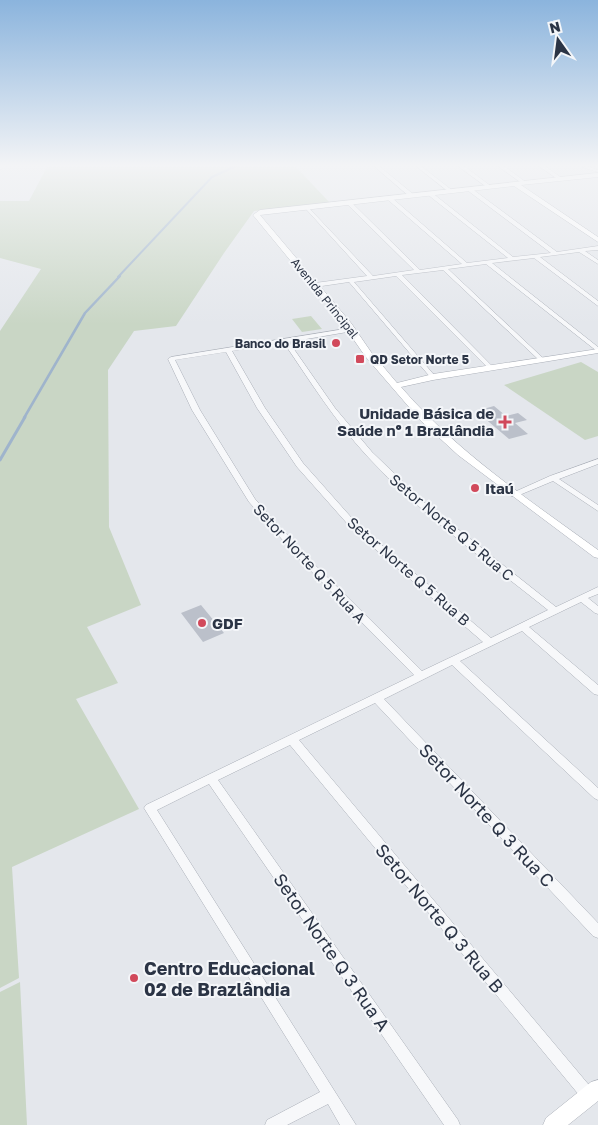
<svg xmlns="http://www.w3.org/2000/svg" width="598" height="1125" font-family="'Golos Text',sans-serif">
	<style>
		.green { fill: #c9d6c5 }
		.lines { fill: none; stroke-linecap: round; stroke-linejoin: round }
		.stream-far2 { stroke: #9fb4cc; stroke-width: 2 }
		.stream-far1 { stroke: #9fb4cc; stroke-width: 2.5 }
		.stream { stroke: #9fb4cc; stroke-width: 3 }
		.building { fill: #bbc0ca }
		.street-casing { stroke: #a9aeb7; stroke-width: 1 }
		.secondary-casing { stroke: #a9aeb7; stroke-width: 1 }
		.street { fill: #f7f8fa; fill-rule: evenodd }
		.secondary { fill: #fff; fill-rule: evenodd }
		.poi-dot { fill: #d1495b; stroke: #f4f6f9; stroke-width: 2 }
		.labels { text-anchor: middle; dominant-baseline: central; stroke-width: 4; stroke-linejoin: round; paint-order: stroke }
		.far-street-label { font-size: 12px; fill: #2b3445; stroke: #f4f6f9 }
		.far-poi-label { font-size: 12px; font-weight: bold; fill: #2b3445; stroke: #f4f6f9; text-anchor: end }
		.poi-label { font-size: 15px; font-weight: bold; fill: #2b3445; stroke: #f4f6f9; text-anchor: start }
		.street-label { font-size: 15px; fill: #2b3445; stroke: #f4f6f9 }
		.near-street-label { font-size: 18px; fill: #2b3445; stroke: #f4f6f9 }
		.near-poi-label { font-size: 18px; font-weight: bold; fill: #2b3445; stroke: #f4f6f9; text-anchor: start }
	</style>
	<rect width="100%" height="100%" fill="#e4e7ec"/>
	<path class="green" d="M 47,167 L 296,167 L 330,203 L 254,211 L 224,253 L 176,326 L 134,331 L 108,370 L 109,527 L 141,605 L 87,627 L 118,683 L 76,699 L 139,809 L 12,867 L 19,978 L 0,988 L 0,331 L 41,269 L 0,258 L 0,201 L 29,201 Z
		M 311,316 L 322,329 L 302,332 L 292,319 Z
		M 581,362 L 598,372 L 598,436 L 585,440 L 504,385 Z
		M 20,982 L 27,1125 L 0,1125 L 0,992 Z"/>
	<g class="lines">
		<path class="stream-far2" d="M 118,277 L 212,177 L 236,166"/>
		<path class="stream-far1" d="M 24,418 L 85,313 L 120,276"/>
		<path class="stream" d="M 0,460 L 25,417"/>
	</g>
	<path class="building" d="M 494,406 L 506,416 L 518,413 L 527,420 L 515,423 L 528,434 L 509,439 L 476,411 Z
		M 201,605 L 224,633 L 203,642 L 181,613 Z"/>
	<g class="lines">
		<defs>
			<path id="street" d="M 0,166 L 4,166 L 0,170 Z
				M 374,166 L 379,166 L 413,194 L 413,196 L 409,196 Z
				M 416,166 L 421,166 L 453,191 L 449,192 Z
				M 458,166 L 464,166 L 492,187 L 488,188 Z
				M 498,166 L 504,166 L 527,183 L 523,184 Z
				M 539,166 L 545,166 L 563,179 L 559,180 Z
				M 587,166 L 598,170 L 598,172 L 582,167 Z
				M 467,188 L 471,188 L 557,252 L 598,246 L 598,250 L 585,251 L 598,260 L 598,264 L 579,252 L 540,257 L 598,301 L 598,306 L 534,258 L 492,263 L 598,347 L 598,352 L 486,264 L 448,269 L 544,359 L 544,361 L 540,361 L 443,270 L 402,275 L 493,367 L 493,369 L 489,369 L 396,276 L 354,282 L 435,376 L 435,378 L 431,378 L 349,282 L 315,287 L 312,285 L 315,283 L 367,276 L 305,208 L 305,207 L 307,206 L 373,276 L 414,270 L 346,203 L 346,201 L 350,201 L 420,270 L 462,264 L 387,199 L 387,197 L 391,197 L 467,263 L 508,258 L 427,194 L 427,192 L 431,192 L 513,257 L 551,253 L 467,190 Z
				M 351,328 L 353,329 L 353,331 L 289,342 L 335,408 L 372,452 L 425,503 L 556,607 L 598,587 L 598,594 L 588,598 L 598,606 L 598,614 L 595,613 L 581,602 L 529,627 L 598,685 L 598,695 L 594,694 L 522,631 L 460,661 L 598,788 L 598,800 L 594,798 L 452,665 L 384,699 L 598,923 L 598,938 L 593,936 L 375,703 L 299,740 L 594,1091 L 596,1096 L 594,1101 L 589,1103 L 584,1101 L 290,745 L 218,780 L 458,1120 L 460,1125 L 444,1125 L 209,784 L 157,810 L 356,1125 L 340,1125 L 328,1104 L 287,1125 L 265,1125 L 267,1120 L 320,1092 L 144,808 L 146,805 L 414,675 L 303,563 L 249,502 L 192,410 L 168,359 L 171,357 ZM 284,343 C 310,381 335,421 367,456 C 420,514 487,561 548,610 L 491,638 L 358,525 L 303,463 L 265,408 L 232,351 ZM 226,352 L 257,408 L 297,467 L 352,529 L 483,642 L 422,671 L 309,559 L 255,499 L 200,410 L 175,360 Z
				M 598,459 L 598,464 L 559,479 L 598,505 L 598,511 L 553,481 L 517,496 L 511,496 L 510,494 L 550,476 Z"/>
			<path id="secondary" d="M 598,173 L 598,177 L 521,185 L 598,237 L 598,242 L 514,186 L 260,215 L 351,323 L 371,352 L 397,383 L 433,374 L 598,349 L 598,353 L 433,380 L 401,387 C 458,453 528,499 598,550 L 598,558 L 594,557 L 458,455 L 421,421 L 365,356 L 345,327 L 253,215 L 260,210 Z
				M 598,1080 L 598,1101 L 568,1125 L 543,1125 L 546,1118 L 591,1082 Z"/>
		</defs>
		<use href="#street" class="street-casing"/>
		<use href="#secondary" class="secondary-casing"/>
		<use href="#street" class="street"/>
		<use href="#secondary" class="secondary"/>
	</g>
	<linearGradient id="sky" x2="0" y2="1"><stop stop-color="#8bb4dd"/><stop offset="0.51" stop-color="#f3f4f6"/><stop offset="1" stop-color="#f3f4f6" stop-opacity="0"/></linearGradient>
	<rect width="598" height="324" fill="url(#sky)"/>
	<g class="poi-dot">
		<circle cx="336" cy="343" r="5"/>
		<rect x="355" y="354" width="10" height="10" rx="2.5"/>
		<path d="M502.5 414.5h5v5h5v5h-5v5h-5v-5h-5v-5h5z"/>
		<circle cx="475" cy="488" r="5"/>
		<circle cx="202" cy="623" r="5"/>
		<circle cx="134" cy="978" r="5"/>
	</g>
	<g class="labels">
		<g class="far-street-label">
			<text transform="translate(325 298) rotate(51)">Avenida Principal</text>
		</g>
		<g class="far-poi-label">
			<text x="326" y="343">Banco do Brasil</text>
			<text x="370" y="359" text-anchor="start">QD Setor Norte 5</text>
		</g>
		<g class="poi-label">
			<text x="494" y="413" text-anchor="end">Unidade Básica de<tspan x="494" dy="17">Saúde nº 1 Brazlândia</tspan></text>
			<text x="485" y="488">Itaú</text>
			<text x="212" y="623">GDF</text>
		</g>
		<g class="street-label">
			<text transform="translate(452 527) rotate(40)">Setor Norte Q 5 Rua C</text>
			<text transform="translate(310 563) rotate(47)">Setor Norte Q 5 Rua A</text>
			<text transform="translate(409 571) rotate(41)">Setor Norte Q 5 Rua B</text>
		</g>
		<g class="near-street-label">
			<text transform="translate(487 815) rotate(47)">Setor Norte Q 3 Rua C</text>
			<text transform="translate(440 918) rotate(50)">Setor Norte Q 3 Rua B</text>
			<text transform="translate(332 952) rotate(55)">Setor Norte Q 3 Rua A</text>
		</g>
		<g class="near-poi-label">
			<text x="144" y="968">Centro Educacional<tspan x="144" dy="21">02 de Brazlândia</tspan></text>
		</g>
	</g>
	<g transform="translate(558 40) rotate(346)" stroke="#f4f6f9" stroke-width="4" paint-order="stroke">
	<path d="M0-4L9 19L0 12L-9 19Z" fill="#2b3445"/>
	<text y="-8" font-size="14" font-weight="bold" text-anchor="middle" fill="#2b3445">N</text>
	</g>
</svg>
